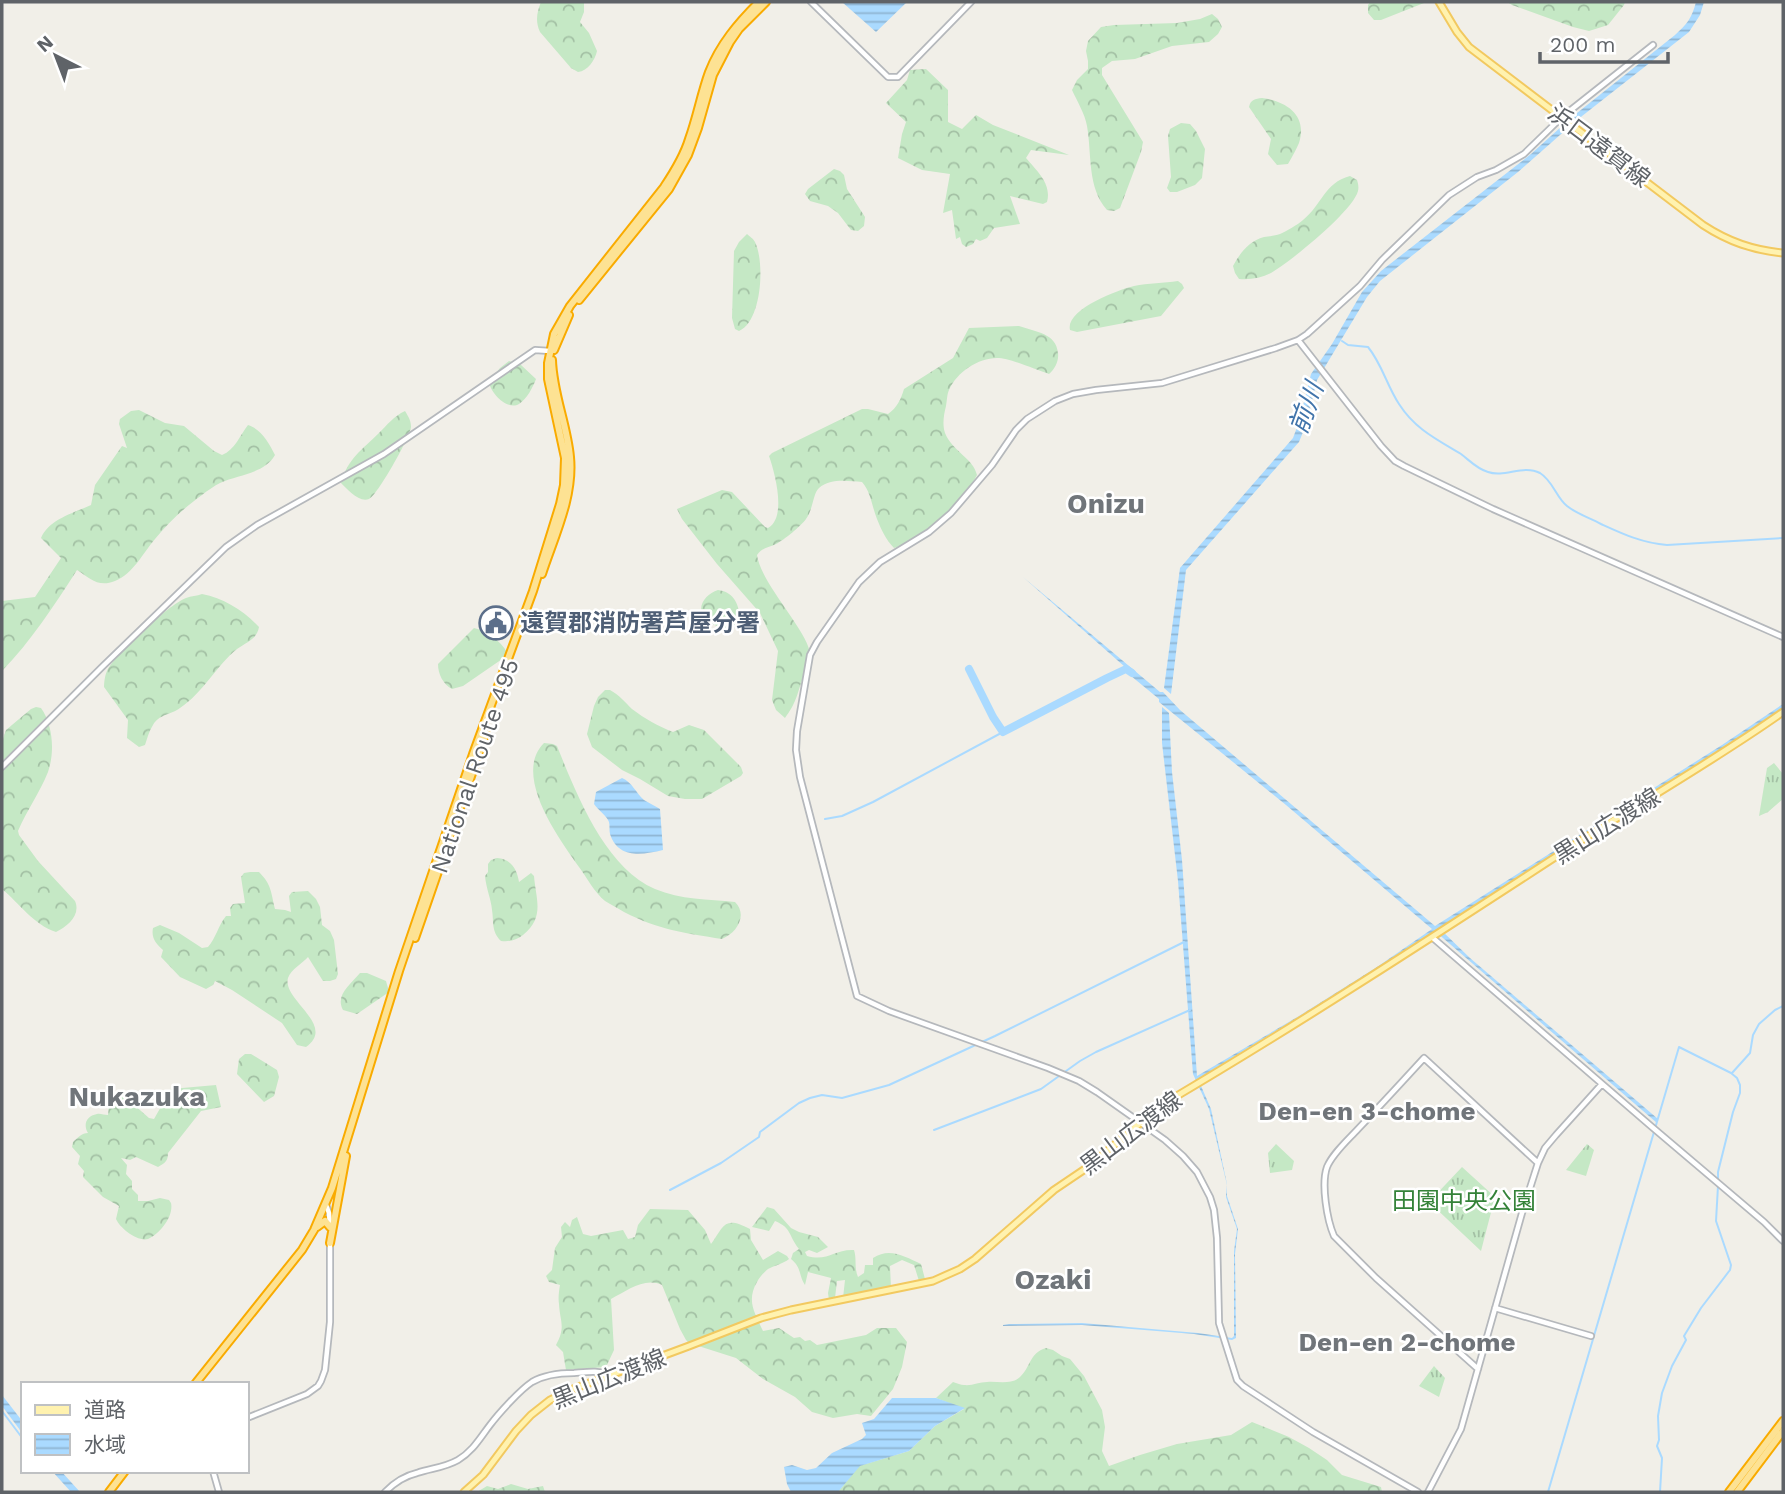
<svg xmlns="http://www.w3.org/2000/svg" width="1785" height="1494" font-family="'Work Sans','Noto Sans JP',sans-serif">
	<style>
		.forest { fill: url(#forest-crowns) }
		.park { fill: url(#park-tufts) }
		.water { fill: url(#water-rules) }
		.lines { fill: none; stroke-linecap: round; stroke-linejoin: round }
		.stream { stroke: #aadaff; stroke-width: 2 }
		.river { stroke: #aadaff; stroke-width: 8 }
		.minor-casing { stroke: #b5b8bc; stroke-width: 8 }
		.major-casing { stroke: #f2c960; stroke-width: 9 }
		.highway-casing { stroke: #f9ab00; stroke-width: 10 }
		.minor { stroke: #fff; stroke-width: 4.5 }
		.major { stroke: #fff2af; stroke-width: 5 }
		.highway { stroke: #fde293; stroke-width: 6 }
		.labels { text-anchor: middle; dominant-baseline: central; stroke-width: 5; stroke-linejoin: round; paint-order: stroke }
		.street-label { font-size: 24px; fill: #5f6368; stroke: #fff }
		.service-label { font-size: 24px; font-weight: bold; fill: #4e5e75; stroke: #fff; text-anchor: start }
		.park-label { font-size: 24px; fill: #348238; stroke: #fff }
		.water-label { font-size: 26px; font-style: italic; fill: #4174aa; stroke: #fff }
		.neighbourhood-label { font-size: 26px; font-weight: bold; fill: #70757a; stroke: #fff }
		.quarter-label { font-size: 28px; font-weight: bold; fill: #70757a; stroke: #fff }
	</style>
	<defs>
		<pattern id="forest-crowns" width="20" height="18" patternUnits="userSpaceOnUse" patternTransform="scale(1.75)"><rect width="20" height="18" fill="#c5e8c5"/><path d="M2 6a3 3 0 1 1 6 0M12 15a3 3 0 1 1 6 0" fill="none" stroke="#a3c0a4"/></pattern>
		<pattern id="park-tufts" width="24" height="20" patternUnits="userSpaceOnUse" patternTransform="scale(1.75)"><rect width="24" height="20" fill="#c5e8c5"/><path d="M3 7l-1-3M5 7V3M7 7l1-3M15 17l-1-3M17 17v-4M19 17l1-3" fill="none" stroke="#a3c0a4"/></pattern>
		<pattern id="water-rules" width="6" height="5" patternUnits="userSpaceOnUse" patternTransform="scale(1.75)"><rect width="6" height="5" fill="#aadaff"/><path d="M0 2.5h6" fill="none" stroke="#8eb4d2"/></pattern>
	</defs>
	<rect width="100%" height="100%" fill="#f1efe8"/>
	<path class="forest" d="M 541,2 L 584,2 L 584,12 L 580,22 L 589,33 L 597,51 C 595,60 588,71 578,72 L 571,68 L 540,32 C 535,21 537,12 541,2 Z
		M 1370,2 L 1425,2 L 1424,3 L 1381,20 L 1374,20 L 1368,13 L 1368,5 Z
		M 1507,2 L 1625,2 L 1624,5 L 1608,25 L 1589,31 L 1573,27 L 1512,5 Z
		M 1212,14 L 1218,19 L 1222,27 L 1218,34 L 1209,42 L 1172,46 L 1135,59 L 1112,61 L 1102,68 L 1102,75 L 1143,142 L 1141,152 L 1120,208 L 1114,211 L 1107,210 C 1087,187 1092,155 1087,126 C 1085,114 1077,101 1072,90 L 1077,80 L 1088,69 L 1088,61 L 1086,51 L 1088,41 L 1101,27 L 1114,25 L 1177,23 L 1200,19 Z
		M 926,69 L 948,90 L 948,122 L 962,129 L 976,115 L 993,125 L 1069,155 L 1031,150 L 1026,158 C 1037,171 1052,184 1047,202 L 1043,204 L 1010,196 L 1020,224 L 994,228 L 987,238 L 980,241 L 976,239 L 973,244 L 966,247 L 962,244 L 960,237 L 956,239 L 952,210 L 943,213 L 950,174 L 922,170 L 898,158 L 902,134 L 906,122 L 886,103 L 907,80 L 910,70 Z
		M 1262,98 C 1286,101 1308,115 1299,143 C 1296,150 1292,157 1288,164 L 1277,165 L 1268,154 L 1271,139 L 1249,107 C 1251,99 1255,99 1262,98 Z
		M 1181,123 L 1190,124 L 1196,131 L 1205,149 L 1202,178 L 1195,185 L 1177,192 L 1170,192 L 1167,188 L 1171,177 L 1168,136 L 1170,129 Z
		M 834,169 L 840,171 L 844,175 L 847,189 L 865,217 L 864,226 L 858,231 L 851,230 L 838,213 L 828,206 L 810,201 L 805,194 L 808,189 Z
		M 1350,176 L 1357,180 C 1358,183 1359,187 1358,191 C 1353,211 1290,262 1271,273 C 1261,278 1250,280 1239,279 L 1235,273 L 1233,266 C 1240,253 1249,241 1264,237 C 1269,236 1275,236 1280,234 C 1287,231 1297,225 1303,220 C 1322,205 1324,183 1350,176 Z
		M 747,234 C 750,237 753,238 755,242 C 765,262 762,321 739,331 L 735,329 L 732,318 L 734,251 L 739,242 Z
		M 1178,281 L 1182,284 L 1184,288 L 1161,316 L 1077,332 L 1070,330 C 1065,310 1117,290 1134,286 C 1148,283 1164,283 1178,281 Z
		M 1019,326 C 1036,332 1056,333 1058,353 C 1059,361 1055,369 1049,374 C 1036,370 1010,358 997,358 C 978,358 957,372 949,390 C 947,394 947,401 946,406 C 944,414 942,424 945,433 C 952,451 973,458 977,475 C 972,483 968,492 963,500 C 954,512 908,545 894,548 C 886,540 881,529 877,519 C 872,507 871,492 862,482 C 848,481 830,478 819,488 C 813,493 813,510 806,519 C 801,526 784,540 776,544 C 768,548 763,547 757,555 C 761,585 813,636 810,657 C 810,665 804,675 801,683 C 796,699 795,704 785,718 L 776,710 L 772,700 L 778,651 L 760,613 L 717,564 L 682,519 L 677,509 L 722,490 L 732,492 L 765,527 L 768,528 C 787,518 775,473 769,456 L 772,453 L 862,409 L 868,409 L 888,414 C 897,408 901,399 904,389 L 953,358 L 969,328 Z
		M 509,361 L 521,365 L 536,379 C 533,387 527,399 519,404 C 507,411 490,392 489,382 L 500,368 Z
		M 139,410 L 165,423 L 184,426 L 214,451 L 222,455 C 235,450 240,435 248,425 C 261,429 269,443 275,455 C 264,474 239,474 220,483 C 214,486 207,491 202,495 C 185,507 168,523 155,539 C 143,553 133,574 115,581 C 98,588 90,578 77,570 C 54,606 31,641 2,671 L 2,601 L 35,597 L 61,558 L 41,538 C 49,519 74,513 91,505 L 95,485 L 122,446 L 127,448 L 119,424 L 120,419 L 131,411 Z
		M 405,411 C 408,416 411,420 411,427 C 410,437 377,496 369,499 C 359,503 347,489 341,483 C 348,458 362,450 379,433 C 387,425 394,416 405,411 Z
		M 718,590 C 735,592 742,608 738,624 L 727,630 C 720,627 712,625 707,620 C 694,609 705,594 718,590 Z
		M 202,594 C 224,598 244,611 259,627 C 257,639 247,642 237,649 C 216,666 203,693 180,708 C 171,715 159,714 153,725 C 149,731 147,739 145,745 L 139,747 L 127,738 L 128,720 L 104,687 C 104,682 105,675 107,671 C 115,654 168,605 186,598 C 191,596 197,596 202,594 Z
		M 474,628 C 487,631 504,643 508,655 L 463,686 L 452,689 C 443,684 438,674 438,664 Z
		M 605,690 L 610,690 C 619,695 625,702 632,709 C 645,719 658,726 673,732 L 689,725 L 704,730 L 741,767 L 743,773 L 741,776 L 702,799 L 685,799 L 668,796 L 640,779 L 622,770 L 592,747 L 587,734 L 594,706 L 598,697 Z
		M 36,707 L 41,708 C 53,725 55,752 48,772 C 40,792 27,810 18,831 L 19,835 L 38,861 L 75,901 C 81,915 68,926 56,932 C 34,925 19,903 2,889 L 2,742 L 6,730 L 31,709 Z
		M 544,743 L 553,744 L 557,746 C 576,793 605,868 655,889 C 681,900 708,899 735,902 C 748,915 737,933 722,939 C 684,933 659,930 624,912 C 618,908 611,905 605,901 C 595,893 587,878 579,867 C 559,839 512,775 544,743 Z
		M 497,858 C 511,859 517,869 519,882 L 531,873 L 534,876 C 536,900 545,917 523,935 C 516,940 510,942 501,941 C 491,931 494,922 492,910 C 491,899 486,888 485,876 L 488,872 L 488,864 L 491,860 Z
		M 250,872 L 259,872 C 272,885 271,893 275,909 L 285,910 L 291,912 L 289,896 L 292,892 L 308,891 L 316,899 L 320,907 L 322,925 L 330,931 L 334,940 L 338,974 L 336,979 L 330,981 L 323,981 L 308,957 C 303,963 291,969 288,978 C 282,1000 337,1025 306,1047 L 297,1045 L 282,1023 L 232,990 L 215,981 L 213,985 L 206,989 L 180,977 L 161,957 L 163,950 C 156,944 151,938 153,928 L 160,925 L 179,933 L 202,948 L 208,947 C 216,938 218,926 226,916 L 231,916 L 230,908 L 233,904 L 245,903 L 241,877 L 244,873 Z
		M 360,973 L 367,973 L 386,981 L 389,992 L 357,1014 L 343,1010 C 335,995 350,985 360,973 Z
		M 245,1054 L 251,1054 L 277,1070 L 279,1077 L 274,1096 L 264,1102 L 237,1074 L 239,1059 Z
		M 216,1085 L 221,1107 L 201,1111 L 168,1153 C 168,1161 165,1163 158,1167 L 136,1157 L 130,1160 L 121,1158 L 127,1165 L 126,1174 L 132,1181 L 132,1189 L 138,1195 L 138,1201 L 148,1201 L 160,1198 L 169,1200 L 171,1203 C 174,1216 160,1234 148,1239 C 137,1242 120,1228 116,1219 L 119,1206 L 103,1197 L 83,1177 L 84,1171 L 78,1164 L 80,1156 L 72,1147 L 73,1142 C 77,1138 82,1133 88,1133 C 83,1125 86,1116 97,1114 C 100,1113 104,1115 108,1115 L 109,1104 L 118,1096 L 124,1096 L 149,1118 L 154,1119 L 171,1089 Z
		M 767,1207 L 774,1209 L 791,1228 L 799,1232 L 818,1237 L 828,1247 L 817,1253 L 809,1250 L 805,1252 L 807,1256 C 828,1262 834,1249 854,1250 C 857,1259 854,1268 858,1277 L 864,1273 L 865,1265 L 873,1265 L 873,1258 C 890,1247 905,1257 921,1264 L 925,1279 L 919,1281 L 914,1265 L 902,1260 L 890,1266 L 891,1288 L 843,1298 L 845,1280 L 837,1281 L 835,1298 L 829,1300 L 828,1293 L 831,1278 L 808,1272 L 805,1285 C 798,1274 802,1268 791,1259 L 793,1253 L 799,1249 C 788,1235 792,1228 775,1221 L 769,1231 L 752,1227 Z
		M 650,1209 L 688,1210 L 705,1230 L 711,1244 C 724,1226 724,1215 750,1229 L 751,1240 L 763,1260 L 778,1251 L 787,1256 L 789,1259 C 783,1264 775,1265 768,1269 C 763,1273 760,1277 757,1282 C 746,1301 755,1313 763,1331 L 779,1328 L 794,1338 L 800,1337 L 805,1341 L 810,1340 L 817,1345 L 866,1335 L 877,1328 L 896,1328 L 907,1342 L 902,1367 L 893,1389 L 871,1416 L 857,1414 L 833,1418 L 812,1412 L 795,1397 L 763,1379 L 736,1358 L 689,1343 L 686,1340 L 680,1329 L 662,1285 C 644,1277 627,1291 611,1299 L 614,1350 L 606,1367 L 566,1370 L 563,1352 L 556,1345 C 566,1327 560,1322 559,1304 C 558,1298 559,1291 560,1285 L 549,1282 L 546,1276 L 552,1270 L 555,1248 L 562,1237 L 561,1227 L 565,1222 L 570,1227 L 572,1220 L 577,1217 L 583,1234 L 591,1236 L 623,1230 L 628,1239 L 635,1237 L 638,1225 Z
		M 1046,1348 L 1053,1350 L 1062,1356 L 1070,1359 L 1084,1376 L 1102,1410 L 1105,1427 L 1102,1451 L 1109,1466 L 1140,1455 L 1177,1444 L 1231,1435 L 1252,1422 L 1289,1437 L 1309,1448 L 1327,1460 L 1342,1475 L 1381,1487 L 1382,1492 L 838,1492 L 859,1466 L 909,1451 L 935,1426 L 964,1409 L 936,1398 L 953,1382 C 957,1383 961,1385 964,1385 C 972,1386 979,1382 987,1382 C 997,1381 1012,1385 1020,1377 C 1031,1367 1029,1353 1046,1348 Z
		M 511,1484 L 528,1489 L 543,1486 L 545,1492 L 477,1492 L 487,1486 L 498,1489 Z"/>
	<path class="park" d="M 1774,763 L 1783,774 L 1783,799 L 1768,812 L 1759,816 L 1767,768 Z
		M 1276,1144 L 1294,1161 L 1292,1170 L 1270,1173 L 1268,1153 Z
		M 1587,1144 L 1594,1150 L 1586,1176 L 1566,1170 Z
		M 1462,1167 L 1495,1197 L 1481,1251 L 1429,1202 Z
		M 1434,1366 L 1445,1378 L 1439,1397 L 1419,1386 Z"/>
	<path class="water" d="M 842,2 L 907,2 L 876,32 Z
		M 1696,2 L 1704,2 L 1700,15 L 1689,32 L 1577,120 L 1518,172 L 1380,281 L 1367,297 L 1317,380 L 1307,422 L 1299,442 L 1186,570 L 1171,694 L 1164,688 L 1180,568 L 1293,438 L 1299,422 L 1311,374 L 1332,344 L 1362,292 L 1381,271 L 1531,154 L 1572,117 L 1675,35 C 1687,24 1692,18 1696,2 Z
		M 1023,577 L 1160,692 L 1163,692 L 1180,710 L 1435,926 L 1722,745 L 1783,704 L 1783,709 L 1712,756 L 1476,904 L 1440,929 L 1470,958 L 1658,1119 L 1657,1123 L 1436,932 L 1198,1079 L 1211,1109 L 1227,1184 L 1227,1196 L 1238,1229 L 1235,1254 L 1236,1338 L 1232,1340 L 1194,1334 L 1082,1325 L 1003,1326 L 1003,1325 L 1009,1324 L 1082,1323 L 1198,1333 L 1232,1338 L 1234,1336 L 1234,1251 L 1237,1229 L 1226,1197 L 1227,1185 L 1209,1109 L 1193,1074 L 1178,881 L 1162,743 L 1162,707 L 1169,713 L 1172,772 L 1182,860 L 1197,1076 L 1299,1016 L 1377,967 L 1432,929 L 1286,805 L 1159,702 L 1159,699 L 1125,671 L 1125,667 Z
		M 622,778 C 632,782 636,793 644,800 C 649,803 655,806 660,809 L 663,850 C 642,855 618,859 610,834 C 609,830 610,826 609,822 C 607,816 598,810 594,804 L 596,792 Z
		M 2,1395 L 23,1422 L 23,1434 L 2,1406 Z
		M 892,1398 L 936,1398 L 965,1408 L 935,1426 L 909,1451 L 860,1466 L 838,1492 L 791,1492 L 787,1484 L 784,1467 L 792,1465 L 807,1470 L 816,1468 L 832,1453 L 862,1439 L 866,1435 L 862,1423 L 874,1419 Z
		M 52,1471 L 61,1471 L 80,1492 L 71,1492 Z"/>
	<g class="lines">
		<path class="stream" d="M 1342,341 L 1348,345 L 1368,347 C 1382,364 1387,386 1399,404 C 1415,429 1436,439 1461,454 C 1469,460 1477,469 1488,472 C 1505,478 1523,464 1540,473 C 1553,481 1556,497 1567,506 C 1577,514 1590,518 1601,524 C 1623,534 1642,543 1667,545 L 1783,538
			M 825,819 L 842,816 L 873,802 L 1003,732
			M 1732,1073 L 1750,1053 L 1753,1035 L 1759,1024 L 1775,1010 L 1783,1006
			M 934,1130 L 1041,1089 L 1080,1061 L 1096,1052 L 1190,1010
			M 670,1190 L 721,1163 L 759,1137 L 760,1132 L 799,1103 L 810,1098 L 822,1095 L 842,1098 L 889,1085 L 995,1036 L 1184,942
			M 2,1411 L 23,1439
			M 1548,1492 L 1679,1047 L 1731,1073 L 1737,1078 L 1740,1085 L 1740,1093 L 1733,1112 L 1718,1172 L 1718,1180
			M 1660,1492 L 1662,1458 L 1657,1446 L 1659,1440 L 1658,1416 L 1662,1393 L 1672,1366 L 1686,1340 L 1684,1336 L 1701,1308 L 1730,1270 L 1731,1265 L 1716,1221 L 1718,1186"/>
		<path class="river" d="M 969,669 L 993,717 L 1003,732 L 1107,678 L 1126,669 L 1132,673"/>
		<defs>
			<path id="minor" d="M 811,2 L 888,77 L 898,77 L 971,2
				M 1298,340 L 1381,446 L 1395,461 L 1404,466 L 1493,509 L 1783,637
				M 2,767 L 102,667 L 226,547 L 257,525 L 384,454 L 535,350 L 550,351
				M 1433,938 L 1652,1127 L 1764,1222 L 1783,1241
				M 326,1205 L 329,1213 L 330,1227
				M 1495,1308 L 1591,1336
				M 1478,1369 L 1376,1278 L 1334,1236 C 1327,1220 1321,1184 1327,1167 C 1333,1153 1348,1140 1358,1129 C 1380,1106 1402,1082 1424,1058 L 1538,1163
				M 247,1418 L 307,1394 L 318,1386 L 321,1381 L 325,1370 L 330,1322 L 330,1243
				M 213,1471 L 219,1492
				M 385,1492 C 394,1483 404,1476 417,1473 C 431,1468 444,1468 458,1460 C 473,1451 480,1438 490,1425 C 499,1413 520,1390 532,1382 C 544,1375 560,1373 574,1373 C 587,1372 598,1370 611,1375
				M 1418,1492 L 1313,1432 L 1243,1386 L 1237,1380 L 1219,1323 L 1217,1238 L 1214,1210 L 1210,1197 L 1197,1172 L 1183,1156 L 1165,1140 L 1141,1123 L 1097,1092 L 1079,1081 L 1048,1068 L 889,1011 L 857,996 L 800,777 L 796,750 L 797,731 L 810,655 L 817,642 L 859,582 L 880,562 L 929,532 L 951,513 L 992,465 L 1016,430 L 1027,419 L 1055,401 L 1073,394 L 1096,390 L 1162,383 L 1276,348 L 1298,340 L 1307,334 L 1360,286 L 1382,260 L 1449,195 L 1477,177 L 1496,170 L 1524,154 L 1562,117 L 1653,45
				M 1428,1492 L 1461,1429 L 1522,1213 L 1538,1163 L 1545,1148 L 1556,1135 L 1602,1084"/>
			<path id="major" d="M 1439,2 L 1457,32 L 1469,47 L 1703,225 C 1729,242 1753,250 1783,253
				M 464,1492 L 483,1475 L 516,1431 L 531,1415 L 550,1400 L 573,1389 L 689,1346 L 761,1318 L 791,1310 L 933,1281 L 960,1269 L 975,1259 L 1054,1190 L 1091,1165 L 1153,1112 L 1170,1100 C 1302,1022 1431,938 1560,854 C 1634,806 1711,763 1783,712"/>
			<path id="highway" d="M 579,300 L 669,189 L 688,155 L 698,128 L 713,75 L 730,42 L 739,29 L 766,2
				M 554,350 L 569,315
				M 542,574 C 554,537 574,497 570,457 C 567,424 553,394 552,360
				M 415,938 L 486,733
				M 317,1227 L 325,1221 L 330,1227
				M 330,1243 L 346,1156
				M 195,1384 L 302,1250 L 314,1230 L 332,1188 L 399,971 L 473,754 L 533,591 L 560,504 L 564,485 L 565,458 L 548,379 L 548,363 L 554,334 L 570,306 L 664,187 C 674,172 684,156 689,139 C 697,117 701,94 709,72 C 720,44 738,23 759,2
				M 109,1492 L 125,1471
				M 1729,1492 L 1783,1421
				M 1737,1492 L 1783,1431"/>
		</defs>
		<use href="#minor" class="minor-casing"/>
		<use href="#major" class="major-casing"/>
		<use href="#highway" class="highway-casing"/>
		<use href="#minor" class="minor"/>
		<use href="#major" class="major"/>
		<use href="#highway" class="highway"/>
	</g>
	<defs>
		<symbol id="civic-ring" viewBox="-11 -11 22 22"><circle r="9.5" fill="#fff" stroke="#5c6f8a" stroke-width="1.5"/><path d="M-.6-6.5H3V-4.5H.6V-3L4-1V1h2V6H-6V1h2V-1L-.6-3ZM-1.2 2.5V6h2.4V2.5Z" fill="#5c6f8a"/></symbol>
	</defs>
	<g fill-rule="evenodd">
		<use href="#civic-ring" x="477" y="604" width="38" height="38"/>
	</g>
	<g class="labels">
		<g class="street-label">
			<text transform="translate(1599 146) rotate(37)">浜口遠賀線</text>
			<text transform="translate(475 766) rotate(-71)">National Route 495</text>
			<text transform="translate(1607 826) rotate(-32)">黒山広渡線</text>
			<text transform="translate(1131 1133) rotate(-37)">黒山広渡線</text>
			<text transform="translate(609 1379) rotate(-22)">黒山広渡線</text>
		</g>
		<g class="service-label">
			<text x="520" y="623">遠賀郡消防署芦屋分署</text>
		</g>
		<g class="park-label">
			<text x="1464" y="1201">田園中央公園</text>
		</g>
		<g class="water-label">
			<text transform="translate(1306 408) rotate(-70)">前川</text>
		</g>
		<g class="neighbourhood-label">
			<text x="1367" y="1111">Den-en 3-chome</text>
			<text x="1407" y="1342">Den-en 2-chome</text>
		</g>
		<g class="quarter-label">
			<text x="1106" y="503">Onizu</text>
			<text x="137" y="1096">Nukazuka</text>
			<text x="1053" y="1279">Ozaki</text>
		</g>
	</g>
	<rect width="1785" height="1494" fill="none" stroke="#5f6368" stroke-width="7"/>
	<rect x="21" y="1382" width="228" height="91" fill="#ffffff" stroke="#bfc1c3" stroke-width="2"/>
	<rect x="35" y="1405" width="35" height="10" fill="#fff2af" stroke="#bfc1c3" stroke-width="2"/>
	<text x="84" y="1417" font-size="21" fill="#5f6368">道路</text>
	<rect x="35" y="1434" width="35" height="21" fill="url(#water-rules)" stroke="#bfc1c3" stroke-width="2"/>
	<text x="84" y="1452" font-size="21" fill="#5f6368">水域</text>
	<g transform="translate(56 56) rotate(318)" stroke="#ffffff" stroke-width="5" paint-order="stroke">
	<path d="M0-5L12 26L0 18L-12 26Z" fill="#5f6368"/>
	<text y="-10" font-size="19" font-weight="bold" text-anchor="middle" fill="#5f6368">N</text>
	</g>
	<path d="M1540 52v10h128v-10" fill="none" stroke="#5f6368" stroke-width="3.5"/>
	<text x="1550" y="52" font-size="21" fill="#5f6368" stroke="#ffffff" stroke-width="5" paint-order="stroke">200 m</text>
</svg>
